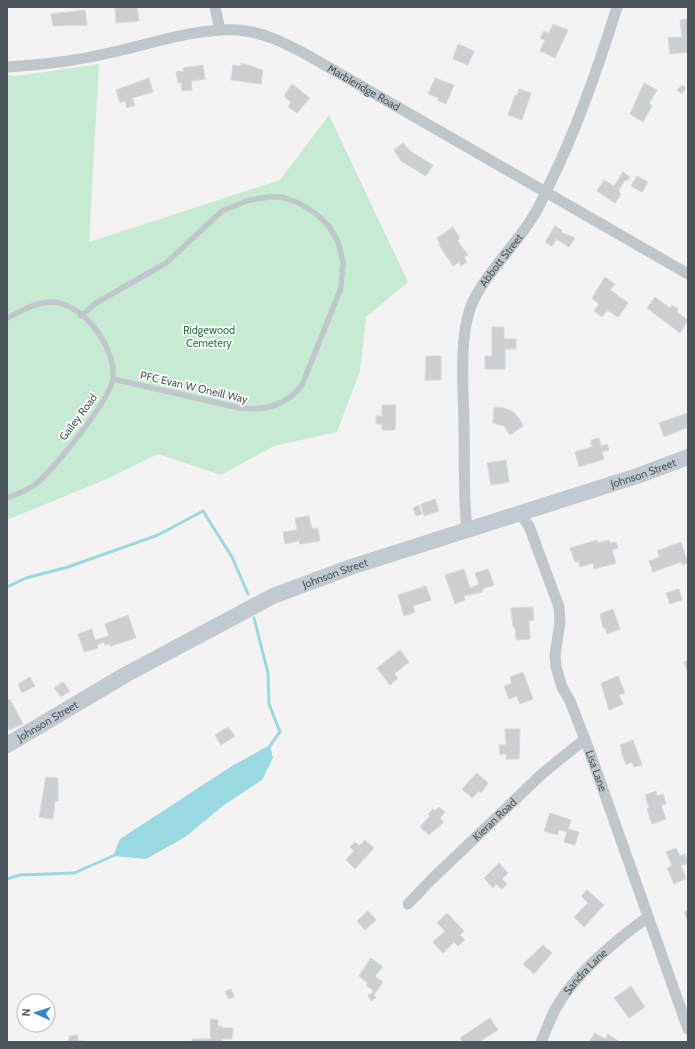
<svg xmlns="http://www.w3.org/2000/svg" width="695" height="1049" font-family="Cabin,sans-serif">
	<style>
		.green { fill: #c7ebd2 }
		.water { fill: #9ad9e2 }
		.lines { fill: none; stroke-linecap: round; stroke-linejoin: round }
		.stream { stroke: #9ad9e2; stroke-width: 3 }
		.building { fill: #cccfd2; stroke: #d7d9dc }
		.lane { stroke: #bfc7cc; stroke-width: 5.5 }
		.street { stroke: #bfc7cc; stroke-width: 11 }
		.secondary { stroke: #c0cad0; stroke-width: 16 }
		.labels { text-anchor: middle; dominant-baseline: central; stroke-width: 3.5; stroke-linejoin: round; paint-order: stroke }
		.street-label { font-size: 11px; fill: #4c565d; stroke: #fff }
		.park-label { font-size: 11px; fill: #247746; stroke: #fff }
	</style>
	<rect width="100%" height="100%" fill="#f4f2f2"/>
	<path class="green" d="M 99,64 L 89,242 L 280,180 L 329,115 L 408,282 L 366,317 L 360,371 L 337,432 L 274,446 L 221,475 L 158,454 L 109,478 L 7,520 L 7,75 L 17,76 Z"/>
	<path class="water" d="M 270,745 L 273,758 L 262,780 L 224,805 L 185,837 L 146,859 L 113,856 L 120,839 L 232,766 Z"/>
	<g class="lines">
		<path class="stream" d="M 7,587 L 26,578 L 68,567 L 158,535 L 203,511 L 232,557 L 248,594
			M 254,618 L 268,673 L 269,704 L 280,732 L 269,747
			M 7,879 L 20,875 L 74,873 L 115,855"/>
	</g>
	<path class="building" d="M 137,7 L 139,21 L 116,23 L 115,8 Z
		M 85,10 L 87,25 L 53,26 L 51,14 Z
		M 688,19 L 688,52 L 670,54 L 668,38 L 682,37 L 680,20 Z
		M 553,24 L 568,30 L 555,58 L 540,51 L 545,40 L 540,38 L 544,31 L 549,33 Z
		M 458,44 L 474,51 L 468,65 L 453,59 Z
		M 241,63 L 263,70 L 261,84 L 231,80 L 233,65 L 241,66 Z
		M 203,65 L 205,79 L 191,81 L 192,90 L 182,91 L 181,83 L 178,83 L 176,72 L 184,71 L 183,68 Z
		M 149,78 L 153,92 L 132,98 L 135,105 L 127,108 L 125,101 L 120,103 L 116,90 Z
		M 435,78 L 454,85 L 446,104 L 437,100 L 439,98 L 428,94 Z
		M 644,83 L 657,90 L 649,104 L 652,106 L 643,122 L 630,114 Z
		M 292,84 L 310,98 L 297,113 L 288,107 L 291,102 L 284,96 Z
		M 682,85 L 686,88 L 682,94 L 677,90 Z
		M 519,89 L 531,93 L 522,120 L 508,115 L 515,95 L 517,96 Z
		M 403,143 L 410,151 L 433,165 L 426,176 L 401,161 L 394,150 Z
		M 623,172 L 630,177 L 627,181 L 625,180 L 618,191 L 621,194 L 615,203 L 597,191 L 604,180 L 614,186 Z
		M 637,176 L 648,182 L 642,192 L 631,186 Z
		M 555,226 L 562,230 L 561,232 L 575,238 L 569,247 L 556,239 L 552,246 L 545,242 Z
		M 453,227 L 460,238 L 457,240 L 468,255 L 464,257 L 467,262 L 461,266 L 459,262 L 453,266 L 439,245 L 440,244 L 437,238 Z
		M 605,277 L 615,284 L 610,290 L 628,303 L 618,317 L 607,310 L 602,317 L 594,311 L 599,304 L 592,298 Z
		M 655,297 L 670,308 L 672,305 L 678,309 L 677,312 L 688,320 L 680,333 L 647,308 Z
		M 492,327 L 504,327 L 504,339 L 516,339 L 516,349 L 505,349 L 505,369 L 485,369 L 485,356 L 492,356 Z
		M 426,356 L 441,356 L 441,380 L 425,380 Z
		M 382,405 L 396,405 L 395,430 L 382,430 L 382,424 L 376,424 L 376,416 L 382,416 Z
		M 494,407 L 503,408 L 512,411 L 519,418 L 523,426 L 510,435 L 504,426 L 493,423 Z
		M 688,413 L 688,427 L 664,437 L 659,423 Z
		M 599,438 L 601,446 L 607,444 L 609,450 L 602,452 L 604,459 L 579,467 L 575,452 L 592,447 L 591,440 Z
		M 506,460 L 509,482 L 491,485 L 487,463 Z
		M 435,499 L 439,511 L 424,516 L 421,504 Z
		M 419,505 L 422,514 L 416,516 L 413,508 Z
		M 309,516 L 312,529 L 318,528 L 320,541 L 300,544 L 299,541 L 285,544 L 283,532 L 297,530 L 295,518 Z
		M 597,540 L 598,543 L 609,540 L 610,543 L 616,542 L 618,548 L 612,550 L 616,563 L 594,569 L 593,563 L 580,567 L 579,561 L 575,562 L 570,548 Z
		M 681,542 L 688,563 L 682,565 L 681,562 L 653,572 L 649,561 L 660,557 L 657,551 Z
		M 464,569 L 470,588 L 479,584 L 475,573 L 488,569 L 494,585 L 482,589 L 483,592 L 464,596 L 465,600 L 455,604 L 445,575 Z
		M 426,586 L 431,600 L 413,606 L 415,612 L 404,616 L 398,595 Z
		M 679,589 L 682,600 L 670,604 L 666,593 Z
		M 533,607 L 534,620 L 529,621 L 530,639 L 516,640 L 515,627 L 513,627 L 511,608 Z
		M 613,609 L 620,629 L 607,634 L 605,628 L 603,628 L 600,614 Z
		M 128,615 L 136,638 L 110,646 L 109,644 L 105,645 L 104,642 L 97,645 L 98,648 L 84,652 L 78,634 L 92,629 L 95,640 L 109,636 L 105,624 Z
		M 400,650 L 409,662 L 394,674 L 398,678 L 390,685 L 377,668 Z
		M 688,660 L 688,672 L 684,662 Z
		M 523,672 L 533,699 L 520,704 L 517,696 L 509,699 L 504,686 L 512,683 L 510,677 Z
		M 618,676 L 625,693 L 619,695 L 623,704 L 609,710 L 601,683 Z
		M 30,677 L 35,686 L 22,693 L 18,684 Z
		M 63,682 L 70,691 L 61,697 L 54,688 Z
		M 7,698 L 8,700 L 10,699 L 23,724 L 9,730 L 7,726 Z
		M 228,727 L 235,736 L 221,745 L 215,735 Z
		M 505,729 L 520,729 L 519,759 L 506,759 L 506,754 L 500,754 L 499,745 L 506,745 Z
		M 633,740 L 642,765 L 634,767 L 632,762 L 626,765 L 621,750 L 622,750 L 620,745 Z
		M 477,773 L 488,783 L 481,793 L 479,791 L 472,798 L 462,789 Z
		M 46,777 L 58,778 L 58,801 L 55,801 L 53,819 L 39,817 Z
		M 656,791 L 657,796 L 663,794 L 666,804 L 661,805 L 666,819 L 652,824 L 647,809 L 649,808 L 645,795 Z
		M 439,807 L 445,812 L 440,818 L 444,822 L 429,835 L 420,827 L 430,816 L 428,814 L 433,809 L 435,811 Z
		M 550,813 L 571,820 L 568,829 L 579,832 L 575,845 L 564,842 L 567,832 L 559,830 L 557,835 L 544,831 Z
		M 365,840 L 374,848 L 355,869 L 346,860 L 354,851 L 350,847 L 355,842 L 359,846 Z
		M 676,848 L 680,856 L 685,854 L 688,863 L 681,866 L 686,878 L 674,884 L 667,868 L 672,866 L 666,852 Z
		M 499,863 L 508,873 L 502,879 L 507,884 L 502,889 L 496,884 L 493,888 L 484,878 Z
		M 587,890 L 604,905 L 584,927 L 574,917 L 588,903 L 581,896 Z
		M 688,910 L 688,922 L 684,912 Z
		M 368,911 L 376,920 L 365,930 L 357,921 Z
		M 447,913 L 464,931 L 460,935 L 465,940 L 458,946 L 454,942 L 443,953 L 433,942 L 445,931 L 437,923 Z
		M 543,945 L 552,953 L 534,974 L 523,964 Z
		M 371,958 L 383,967 L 375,976 L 383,982 L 374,995 L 376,998 L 371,1001 L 368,995 L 373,993 L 373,990 L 366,985 L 368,983 L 359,976 Z
		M 631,986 L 645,1007 L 629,1018 L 614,998 Z
		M 231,989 L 234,997 L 229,999 L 225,992 Z
		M 490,1018 L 498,1030 L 479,1042 L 463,1042 L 460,1038 Z
		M 210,1019 L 218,1020 L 218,1026 L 222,1026 L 222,1028 L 233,1028 L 232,1039 L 222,1039 L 222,1042 L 192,1042 L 192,1039 L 211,1039 Z
		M 595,1033 L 605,1039 L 608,1034 L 618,1041 L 589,1042 Z
		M 78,1035 L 78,1041 L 96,1042 L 63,1042 L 69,1041 L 69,1036 Z"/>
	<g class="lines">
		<path class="lane" d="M 81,316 L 96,303 L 166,263 L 222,211 L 249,200 L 269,197 L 282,197 L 299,203 L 315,213 L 329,226 L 338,242 L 343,262 L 341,288 L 302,385 C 286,406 264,411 240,408 L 113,379
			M 7,318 C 21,311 36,302 52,302 C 84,303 116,348 113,378 C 110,401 55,467 37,483 C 29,490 17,494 7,498"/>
		<g class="street">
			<path d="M 215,7 L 220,30"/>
			<path id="s1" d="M 7,67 C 45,65 82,60 118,51 C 157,42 198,28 238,30 C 264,32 287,44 309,56 L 688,274"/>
			<path id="s2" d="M 519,513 L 529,526 L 559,607 L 560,622 L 555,655 L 556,667 L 562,687 L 570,701 L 589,750 L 688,1029"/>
			<path id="s3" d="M 467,529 C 463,496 465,463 464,430 C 464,394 458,340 471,306 C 483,276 517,244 534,215 C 541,204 546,191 552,179 C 579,124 599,65 617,7"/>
			<path id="s4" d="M 408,904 L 432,879 L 543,773 L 585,739"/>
			<path id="s5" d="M 541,1042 C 546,1031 550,1019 556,1008 C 575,974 617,939 648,917"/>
		</g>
		<path class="secondary" id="s6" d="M 7,745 L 125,675 L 273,596 L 351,567 L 640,475 L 688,457"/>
	</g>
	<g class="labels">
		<g class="street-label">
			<text stroke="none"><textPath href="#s1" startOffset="374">Marbleridge Road</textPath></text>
			<text stroke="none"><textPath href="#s3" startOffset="279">Abbott Street</textPath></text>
			<text transform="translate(194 387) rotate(13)">PFC Evan W Oneill Way</text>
			<text transform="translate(78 417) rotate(-53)">Gailey Road</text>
			<text stroke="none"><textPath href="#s6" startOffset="695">Johnson Street</textPath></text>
			<text stroke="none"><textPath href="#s6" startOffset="371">Johnson Street</textPath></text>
			<text stroke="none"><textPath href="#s6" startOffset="47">Johnson Street</textPath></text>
			<text stroke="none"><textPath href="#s2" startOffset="275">Lisa Lane</textPath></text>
			<text stroke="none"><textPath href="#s4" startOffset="121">Kieran Road</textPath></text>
			<text stroke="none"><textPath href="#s5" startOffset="84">Sandra Lane</textPath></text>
		</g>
		<g class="park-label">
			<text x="209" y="330">Ridgewood<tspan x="209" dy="13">Cemetery</tspan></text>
		</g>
	</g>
	<rect width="695" height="1049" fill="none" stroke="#4c565d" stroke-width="16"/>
	<g transform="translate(36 1013) rotate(273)"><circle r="19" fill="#ffffff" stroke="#b7bbbe"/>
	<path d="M0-3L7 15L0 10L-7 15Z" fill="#3184ce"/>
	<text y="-6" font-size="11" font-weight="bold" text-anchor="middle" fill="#4c565d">N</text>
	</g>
</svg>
